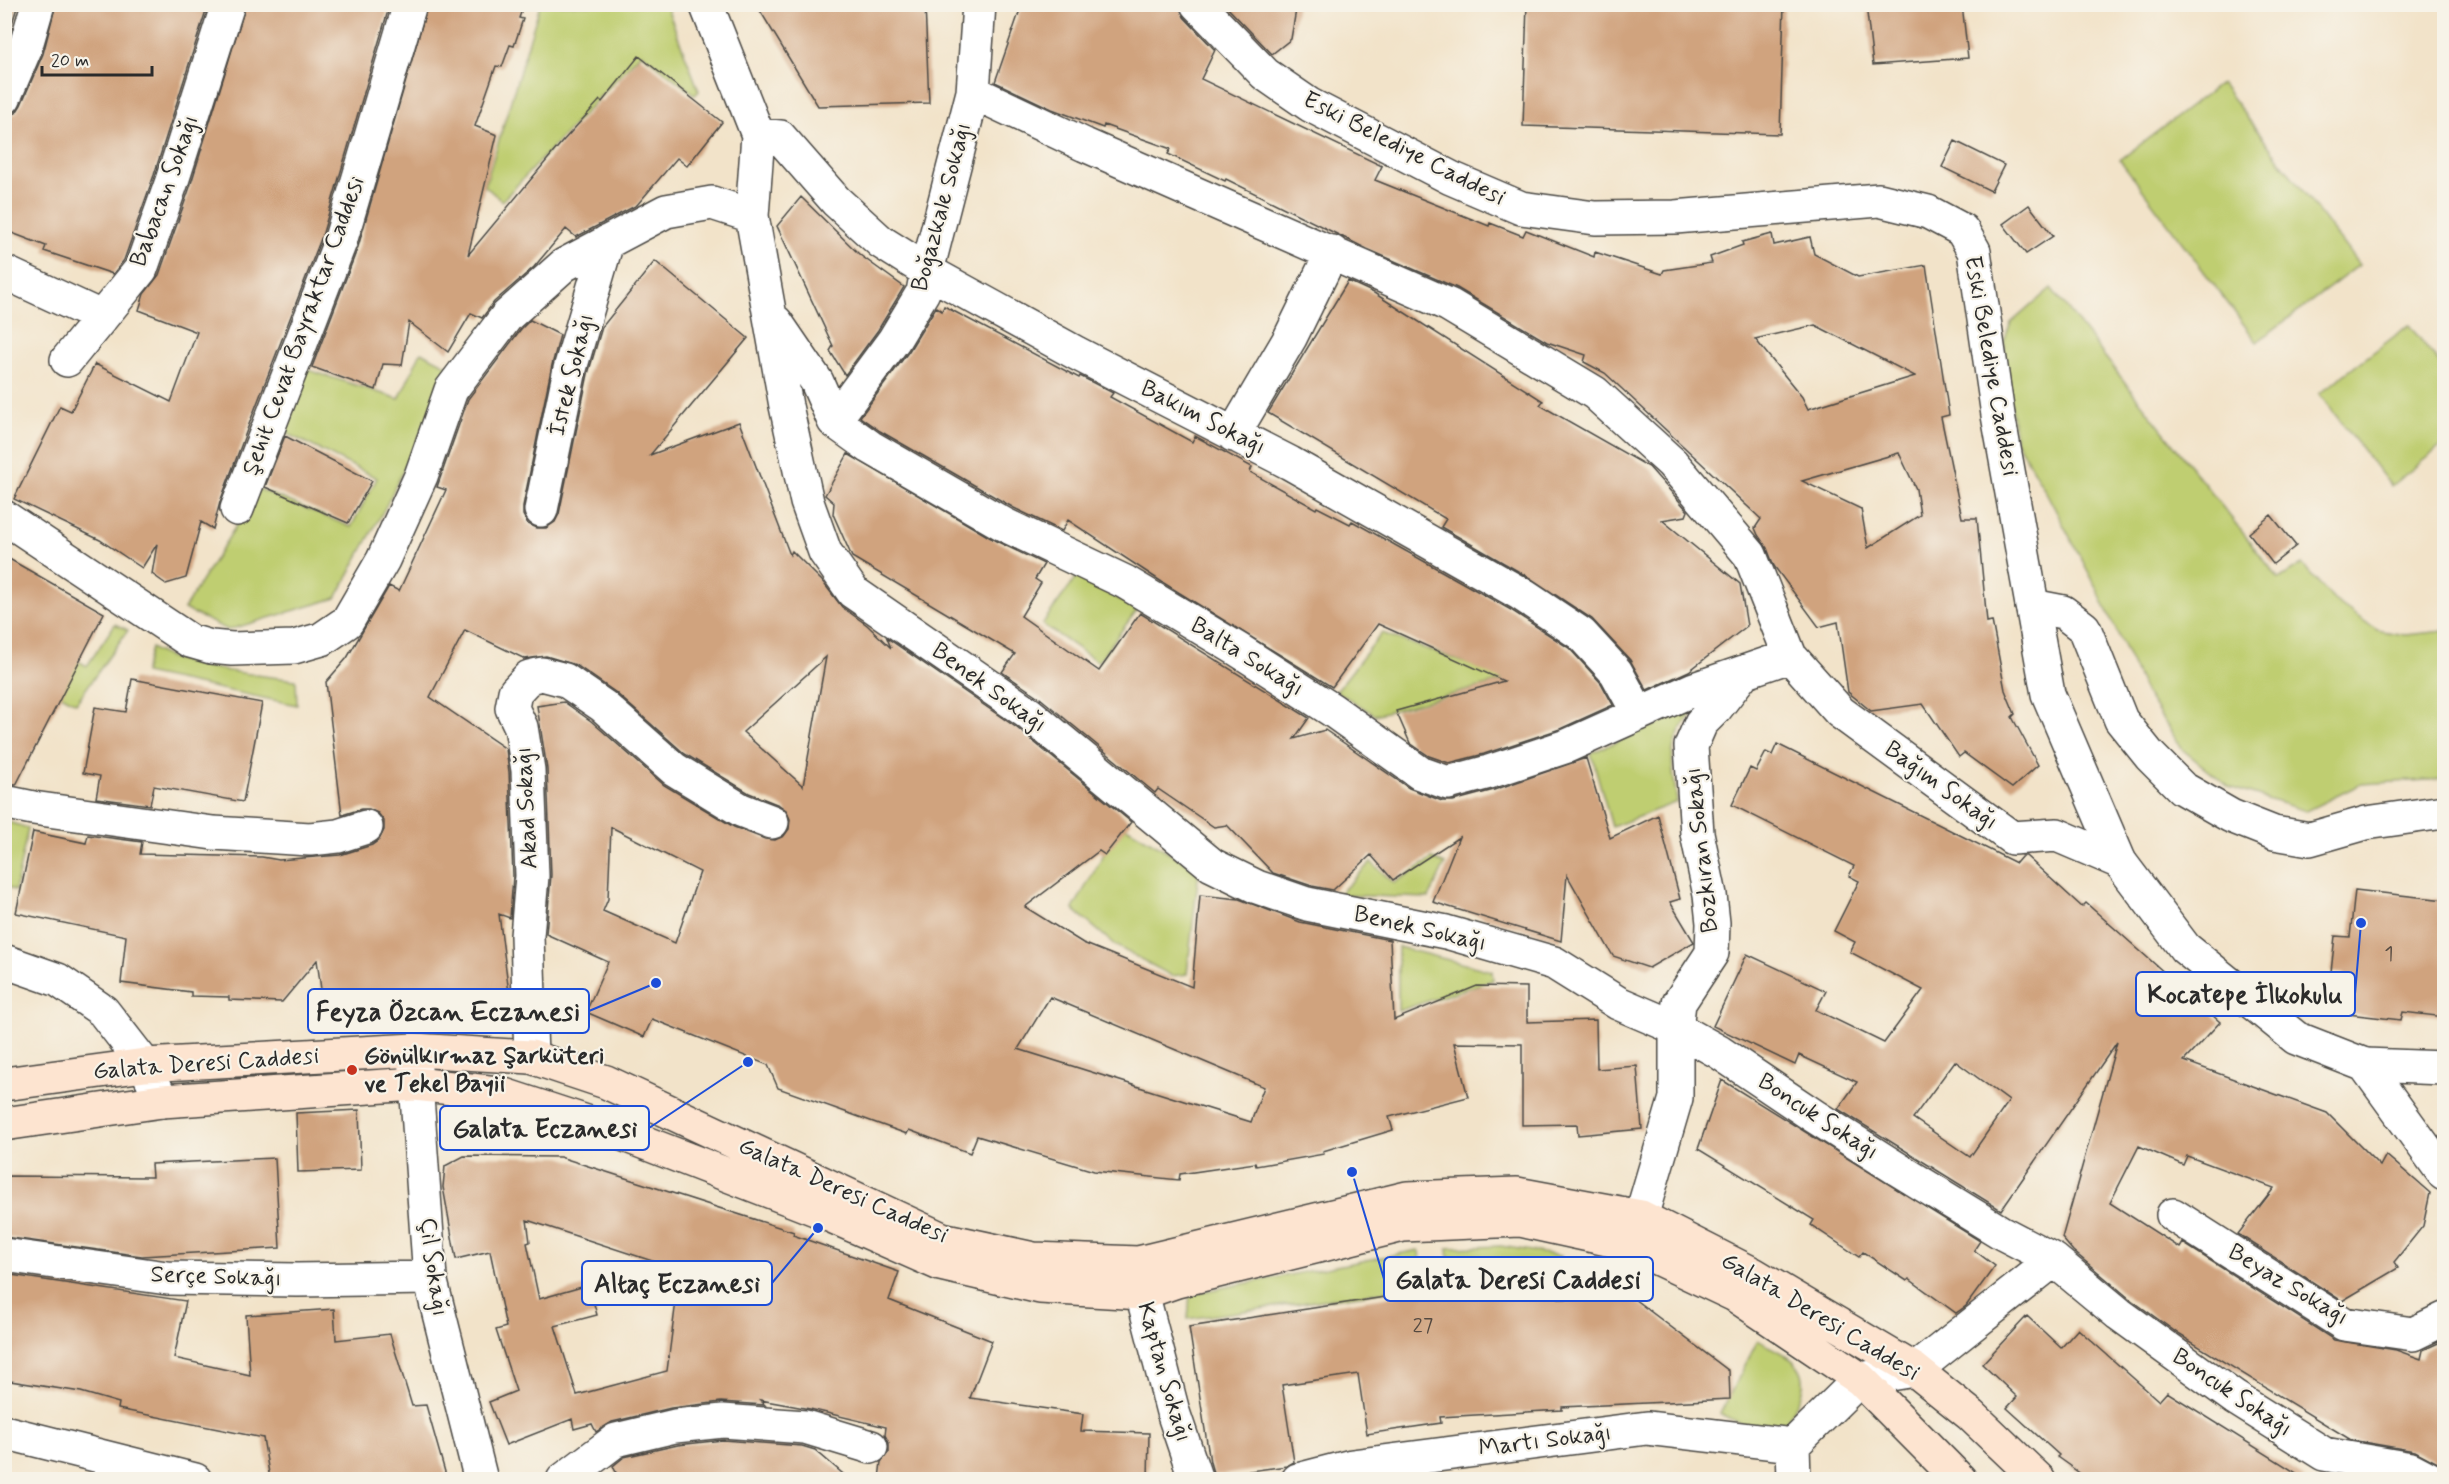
<svg xmlns="http://www.w3.org/2000/svg" width="2449" height="1484" font-family="Mynerve,sans-serif">
	<style>
		.green { fill: #bfce71; stroke: #757c4e; stroke-width: 1.5 }
		.building { fill: #d0a37e; fill-rule: evenodd }
		.lines { fill: none; stroke-linecap: round; stroke-linejoin: round }
		.minor-casing { stroke: #494743; stroke-width: 36 }
		.tertiary-casing { stroke: #494743; stroke-width: 36 }
		.secondary-casing { stroke: #494743; stroke-width: 36 }
		.minor { stroke: #fff; stroke-width: 33 }
		.tertiary { stroke: #fff; stroke-width: 33 }
		.secondary { stroke: #fde4d0; stroke-width: 33 }
		.poi-dot { fill: #c8321e; stroke: #f7f3e8; stroke-width: 2 }
		.labels { text-anchor: middle; dominant-baseline: central; stroke-width: 4.5; stroke-linejoin: round; paint-order: stroke }
		.number-label { font-size: 21px; fill: #544940 }
		.street-label { font-size: 24px; fill: #2b2b2b; stroke: #f7f3e8 }
		.poi-label { font-size: 24px; font-weight: bold; fill: #2b2b2b; stroke: #f7f3e8; text-anchor: start }
		.leader { fill: none; stroke: #1d4ed8; stroke-width: 2 }
		.callout-dot { fill: #1d4ed8; stroke: #f7f3e8; stroke-width: 2 }
		.callout { fill: #f7f3e8; stroke: #1d4ed8; stroke-width: 2 }
		.callout-label { font-size: 26px; text-anchor: middle; font-weight: bold; fill: #2b2b2b }
	</style>
	<rect width="100%" height="100%" fill="#f7f3e8"/>
	<filter id="ink" filterUnits="userSpaceOnUse"><feTurbulence type="fractalNoise" baseFrequency=".0167" numOctaves="2"/><feDisplacementMap in="SourceGraphic" scale="12" xChannelSelector="R" yChannelSelector="G"/><feConvolveMatrix kernelMatrix="1 2 1 2 8 2 1 2 1" color-interpolation-filters="sRGB"/></filter>
	<filter id="wash" filterUnits="userSpaceOnUse"><feTurbulence type="fractalNoise" baseFrequency=".008" numOctaves="4" result="noise"/><feDisplacementMap in="SourceGraphic" scale="24" xChannelSelector="R" yChannelSelector="G"/><feGaussianBlur stdDeviation="1.35" result="paint"/><feColorMatrix in="noise" values="0 0 0 0 0 0 0 0 0 0 0 0 0 0 0 0 0 1.4 0 .05"/><feComposite in="paint" operator="in"/></filter>
	<g filter="url(#wash)">
		<rect width="100%" height="100%" fill="#f2e3c9"/>
		<path class="green" d="M 540,5 L 666,5 L 699,91 L 695,95 L 641,53 L 502,201 L 485,186 Z
			M 2221,83 L 2359,265 L 2257,342 L 2120,160 Z
			M 2051,288 L 2279,579 L 2302,564 L 2334,600 L 2377,630 L 2405,635 L 2444,631 L 2444,779 L 2361,784 L 2306,811 L 2229,787 L 2183,750 L 2146,694 L 2092,579 L 2046,492 L 2015,439 L 2004,341 L 2011,323 Z
			M 2409,325 L 2444,369 L 2444,444 L 2391,486 L 2319,394 Z
			M 421,352 L 454,369 L 430,414 L 386,506 L 336,598 L 228,630 L 184,609 L 259,489 L 351,527 L 377,478 L 280,430 L 302,368 L 399,399 Z
			M 1078,575 L 1137,610 L 1098,662 L 1042,624 Z
			M 115,624 L 128,630 L 76,703 L 5,665 L 19,628 L 87,666 Z
			M 1382,633 L 1502,676 L 1502,681 L 1375,715 L 1336,691 Z
			M 151,648 C 182,668 257,675 296,680 L 297,705 L 144,673 Z
			M 1698,706 C 1665,745 1671,755 1677,802 L 1612,827 L 1591,753 Z
			M 5,821 L 28,828 L 15,891 L 5,886 Z
			M 1121,824 L 1199,870 L 1187,974 L 1172,976 L 1116,946 L 1073,909 Z
			M 1432,859 L 1445,864 L 1429,898 L 1338,895 L 1371,862 L 1394,883 Z
			M 1398,947 L 1492,971 L 1493,980 L 1398,1011 Z
			M 1501,1246 L 1561,1256 L 1556,1266 L 1519,1261 L 1464,1267 L 1466,1359 L 1457,1358 L 1448,1248 Z
			M 1419,1250 L 1423,1286 L 1188,1319 L 1190,1294 Z
			M 1758,1340 C 1770,1348 1790,1355 1798,1366 C 1814,1387 1789,1417 1777,1433 L 1767,1435 L 1720,1414 Z"/>
		<g id="blocks">
			<path class="building" d="M 4,4 L 18,4 L 4,49 Z
				M 56,4 L 208,4 L 154,175 L 124,260 L 113,274 L 44,251 L 46,246 L 4,230 L 4,122 L 6,117 L 16,113 L 21,105 L 43,54 Z
				M 246,4 L 390,4 L 322,236 L 251,419 L 220,502 L 213,529 L 201,522 L 186,578 L 166,584 L 152,574 L 157,544 L 142,568 L 100,540 L 14,499 L 60,406 L 71,411 L 95,364 L 171,402 L 197,332 L 139,310 L 144,294 L 159,275 L 190,187 Z
				M 428,4 L 524,4 L 519,18 L 523,19 L 514,46 L 510,45 L 502,67 L 496,66 L 475,126 L 497,135 L 468,255 L 562,142 L 600,100 L 602,102 L 639,56 L 722,122 L 687,166 L 677,158 L 637,205 L 576,237 L 566,229 L 534,267 L 494,302 L 482,318 L 471,313 L 448,352 L 409,322 L 402,365 L 383,364 L 376,390 L 312,367 L 358,247 Z
				M 756,4 L 925,4 L 929,103 L 818,106 Z
				M 1022,4 L 1179,4 L 1184,17 L 1215,50 L 1201,79 L 1382,166 L 1375,180 L 1489,226 L 1490,223 L 1523,236 L 1526,230 L 1594,257 L 1595,252 L 1662,274 L 1664,270 L 1712,263 L 1710,257 L 1743,245 L 1742,242 L 1772,234 L 1774,245 L 1810,237 L 1814,254 L 1858,277 L 1926,265 L 1949,415 L 1941,417 L 1962,518 L 1977,518 L 1987,622 L 1992,621 L 2005,690 L 2015,714 L 2012,717 L 2038,765 L 2012,788 L 1964,753 L 1959,757 L 1923,704 L 1871,711 L 1848,692 L 1838,622 L 1819,627 L 1774,566 L 1767,548 L 1758,535 L 1755,528 L 1761,519 L 1605,373 L 1584,362 L 1586,355 L 1547,342 L 1457,288 L 1367,249 L 1226,179 L 1225,181 L 1168,154 L 1171,149 L 1104,125 L 1103,128 L 1052,109 L 995,82 ZM 1815,325 L 1915,376 L 1808,409 L 1802,397 L 1755,339 ZM 1899,453 L 1916,489 L 1920,515 L 1868,548 L 1861,509 L 1802,481 Z
				M 1224,4 L 1297,4 L 1291,39 L 1272,54 Z
				M 1527,4 L 1784,4 L 1780,134 L 1523,126 Z
				M 1866,4 L 1962,4 L 1968,58 L 1873,65 Z
				M 1955,141 L 2004,165 L 1991,191 L 1942,167 Z
				M 801,197 L 860,255 L 904,287 L 878,330 L 845,375 L 830,351 L 833,346 L 777,226 Z
				M 2029,205 L 2053,236 L 2026,254 L 2003,224 Z
				M 655,261 L 748,338 L 650,455 L 739,422 L 790,555 L 792,551 L 822,581 L 842,607 L 867,625 L 891,648 L 887,638 L 1017,728 L 1131,822 L 1105,855 L 1099,851 L 1025,907 L 1083,943 L 1192,987 L 1200,895 L 1239,899 L 1300,922 L 1390,940 L 1394,1020 L 1477,986 L 1527,987 L 1527,1022 L 1596,1020 L 1597,1069 L 1637,1066 L 1642,1129 L 1578,1135 L 1577,1124 L 1522,1125 L 1522,1044 L 1454,1043 L 1468,1097 L 1389,1117 L 1393,1130 L 1323,1151 L 1324,1154 L 1256,1166 L 1255,1163 L 1180,1174 L 1179,1180 L 1094,1171 L 977,1136 L 970,1153 L 909,1130 L 907,1134 L 778,1088 L 768,1065 L 652,1019 L 644,1037 L 586,1012 L 608,962 L 546,934 L 551,875 L 547,769 L 537,706 L 564,702 L 591,721 L 664,785 L 734,827 L 765,839 L 775,840 L 784,836 L 789,829 L 790,819 L 786,810 L 779,805 L 749,793 L 685,754 L 615,692 L 576,665 L 546,656 L 525,659 L 465,630 L 430,697 L 506,749 L 509,772 L 513,876 L 510,918 L 499,914 L 509,993 L 436,1001 L 436,1004 L 323,1004 L 317,960 L 282,1002 L 229,1000 L 229,997 L 191,996 L 191,992 L 121,983 L 126,936 L 16,913 L 33,832 L 86,843 L 88,835 L 142,842 L 140,854 L 262,857 L 279,860 L 340,855 L 372,845 L 379,840 L 384,830 L 384,821 L 378,813 L 369,809 L 361,809 L 342,815 L 326,682 L 347,658 L 389,586 L 399,591 L 446,490 L 437,487 L 468,399 L 521,329 L 530,320 L 560,335 L 552,365 L 523,506 L 523,515 L 528,524 L 537,528 L 546,528 L 555,522 L 559,514 L 588,374 L 602,327 ZM 826,657 L 803,786 L 743,732 ZM 611,827 L 700,872 L 675,943 L 603,911 L 608,899 ZM 1050,997 L 1264,1087 L 1251,1122 L 1018,1049 Z
				M 1348,281 L 1374,293 L 1543,401 L 1540,405 L 1649,467 L 1688,511 L 1686,516 L 1662,520 L 1740,584 L 1747,626 L 1689,671 L 1647,690 L 1630,660 L 1592,619 L 1530,578 L 1441,527 L 1446,519 L 1268,413 Z
				M 944,306 L 1079,378 L 1080,376 L 1113,393 L 1110,397 L 1192,442 L 1195,436 L 1252,467 L 1250,472 L 1316,509 L 1317,507 L 1350,524 L 1352,521 L 1511,610 L 1569,648 L 1601,683 L 1613,705 L 1560,729 L 1484,754 L 1449,763 L 1429,756 L 1410,743 L 1396,711 L 1504,681 L 1378,624 L 1332,687 L 1162,582 L 1068,520 L 1062,531 L 1014,508 L 880,431 L 860,417 L 909,351 L 936,307 L 942,311 Z
				M 285,436 L 372,481 L 348,523 L 265,487 Z
				M 848,454 L 996,541 L 1044,564 L 1035,579 L 1041,583 L 1021,616 L 1099,671 L 1140,613 L 1309,718 L 1294,739 L 1325,730 L 1409,788 L 1442,801 L 1453,801 L 1494,790 L 1586,758 L 1610,838 L 1658,815 L 1680,899 L 1670,902 L 1694,942 L 1649,968 L 1613,956 L 1567,875 L 1561,941 L 1433,902 L 1459,837 L 1393,880 L 1371,855 L 1333,890 L 1312,886 L 1273,873 L 1227,825 L 1214,827 L 1158,789 L 1155,793 L 1040,698 L 1002,672 L 1015,654 L 852,557 L 833,514 L 834,503 L 825,495 Z
				M 2271,515 L 2296,546 L 2273,564 L 2249,533 Z
				M 4,556 L 104,613 L 16,785 L 4,784 Z
				M 132,679 L 262,703 L 243,802 L 154,786 L 150,805 L 96,798 L 100,776 L 83,773 L 95,707 L 126,712 Z
				M 1777,744 L 2016,863 L 2022,856 L 2026,856 L 2082,907 L 2086,903 L 2220,1022 L 2184,1061 L 2327,1113 L 2380,1166 L 2386,1155 L 2430,1193 L 2423,1226 L 2394,1262 L 2398,1268 L 2342,1301 L 2238,1234 L 2274,1188 L 2187,1156 L 2183,1165 L 2139,1146 L 2110,1203 L 2180,1248 L 2183,1243 L 2334,1340 L 2396,1350 L 2421,1359 L 2423,1350 L 2445,1340 L 2445,1467 L 2415,1451 L 2351,1440 L 2180,1335 L 2130,1299 L 2073,1251 L 2062,1238 L 2117,1042 L 2001,1210 L 1838,1109 L 1857,1082 L 1799,1055 L 1795,1065 L 1713,1026 L 1747,954 L 1826,991 L 1816,1010 L 1884,1043 L 1923,990 L 1850,952 L 1855,942 L 1834,931 L 1859,881 L 1849,876 L 1854,866 L 1732,805 L 1750,768 L 1756,771 L 1766,752 L 1772,755 ZM 1955,1061 L 2009,1101 L 1970,1157 L 1913,1118 Z
				M 2355,890 L 2445,900 L 2445,1017 L 2403,1012 L 2401,1020 L 2339,1013 L 2344,974 L 2331,972 L 2335,936 L 2350,937 Z
				M 1722,1080 L 1980,1241 L 1974,1250 L 1995,1266 L 1966,1306 L 1956,1313 L 1909,1279 L 1907,1281 L 1863,1252 L 1859,1257 L 1811,1225 L 1814,1220 L 1698,1149 Z
				M 359,1110 L 361,1170 L 298,1172 L 296,1113 Z
				M 464,1156 L 560,1157 L 794,1232 L 793,1235 L 899,1272 L 889,1300 L 992,1341 L 970,1398 L 1083,1414 L 1081,1431 L 1149,1433 L 1148,1479 L 1049,1478 L 1049,1479 L 879,1479 L 881,1462 L 889,1452 L 889,1443 L 885,1435 L 886,1427 L 810,1409 L 760,1400 L 765,1405 L 721,1402 L 671,1408 L 612,1422 L 596,1432 L 592,1424 L 574,1429 L 572,1419 L 506,1445 L 489,1402 L 516,1391 L 496,1330 L 506,1327 L 490,1251 L 456,1259 L 443,1187 L 445,1166 ZM 527,1220 L 680,1270 L 667,1371 L 577,1395 L 555,1326 L 597,1315 L 589,1285 L 539,1299 L 527,1243 L 530,1242 Z
				M 275,1158 L 280,1248 L 142,1256 L 4,1237 L 4,1176 L 152,1177 L 151,1164 Z
				M 1513,1265 L 1517,1282 L 1524,1281 L 1524,1266 L 1563,1272 L 1559,1299 L 1630,1296 L 1729,1371 L 1730,1399 L 1562,1407 L 1562,1410 L 1440,1417 L 1441,1423 L 1367,1434 L 1358,1374 L 1282,1385 L 1294,1462 L 1287,1466 L 1214,1476 L 1210,1462 L 1189,1327 L 1469,1284 L 1468,1268 Z
				M 4,1274 L 186,1301 L 174,1358 L 250,1375 L 246,1315 L 334,1309 L 336,1340 L 390,1334 L 412,1406 L 426,1405 L 447,1479 L 270,1479 L 263,1438 L 118,1409 L 119,1403 L 81,1392 L 4,1380 Z
				M 2027,1316 L 2061,1348 L 2078,1329 L 2159,1401 L 2167,1392 L 2306,1479 L 2088,1479 L 2057,1457 L 2059,1455 L 2007,1408 L 2017,1397 L 1982,1364 Z
				M 723,1440 L 802,1446 L 815,1450 L 849,1479 L 619,1479 L 613,1466 L 624,1457 L 678,1445 Z"/>
		</g>
	</g>
	<g filter="url(#ink)">
		<use href="#blocks" fill-opacity="0" stroke="#494743" stroke-width="1.5"/>
		<g class="lines">
			<defs>
				<path id="minor" d="M 706,4 L 758,135 L 752,216 L 786,406 L 807,502 L 825,552 L 853,592 L 1028,713 L 1212,865 L 1257,887 L 1307,904 L 1446,932 L 1554,963 L 1618,1003 L 1676,1028 L 1719,1052 L 1814,1116 L 1896,1168 L 2002,1233 L 2054,1260 L 2119,1314 L 2235,1398 L 2324,1454 L 2411,1469 L 2432,1480
					M 973,92 L 1085,145 L 1449,305 L 1595,393 L 1672,463 L 1750,555 L 1790,656 L 1840,712 L 2012,838 L 2057,835 L 2120,862
					M 4,98 L 25,49 L 38,4
					M 758,135 L 780,137 L 836,201 L 881,242 L 927,271 L 1076,353 L 1290,463 L 1521,594 L 1581,634 L 1616,672 L 1639,714
					M 4,272 L 101,317
					M 776,322 L 817,382 L 834,421 L 870,447 L 1005,525 L 1125,582 L 1237,649 L 1332,710 L 1420,773 L 1448,783 L 1489,772 L 1567,746 L 1694,689 L 1790,656
					M 67,360 L 141,269 L 172,181 L 228,4
					M 834,421 L 894,340 L 923,292 L 927,271 L 973,92 L 979,4
					M 1233,435 L 1290,338 L 1332,252
					M 237,509 L 340,242 L 410,4
					M 541,510 L 570,369 L 607,242
					M 4,517 L 190,641 L 211,647 L 232,649 L 294,647 L 322,639 L 347,622 L 383,560 L 421,476 L 451,390 L 507,316 L 564,265 L 666,211 L 712,203 L 752,216
					M 2032,606 L 2063,612 L 2084,628 L 2121,720 L 2150,756 L 2182,788 L 2231,816 L 2274,833 L 2310,839 L 2366,823 L 2444,812
					M 4,802 L 33,808 L 213,833 L 310,839 L 338,836 L 366,827
					M 4,961 L 58,980 L 103,1011 L 145,1065 L 162,1101
					M 414,1055 L 430,1278 L 481,1480
					M 531,1057 L 527,936 L 532,876 L 528,770 L 521,727 L 512,708 L 515,692 L 529,677 L 542,674 L 565,680 L 603,706 L 674,769 L 741,810 L 772,822
					M 2365,1065 L 2444,1068
					M 2173,1215 L 2344,1324 L 2413,1334 L 2444,1319
					M 1627,1241 L 1641,1217 L 1676,1098 L 1676,1028 L 1679,1003 L 1712,953 L 1713,923 L 1710,895 L 1697,833 L 1691,746 L 1701,723 L 1716,708 L 1744,672
					M 4,1255 L 167,1278 L 297,1280 L 430,1278
					M 1138,1265 L 1142,1293 L 1173,1412 L 1196,1480
					M 4,1432 L 195,1480
					M 563,1480 L 616,1440 L 675,1426 L 723,1421 L 805,1427 L 871,1447
					M 1298,1480 L 1352,1466 L 1647,1428 L 1793,1445
					M 1794,1480 L 1793,1445 L 1860,1379 L 1915,1370 L 2054,1260"/>
				<path id="tertiary" d="M 1197,4 L 1265,74 L 1310,105 L 1451,178 L 1521,208 L 1595,218 L 1675,217 L 1879,200 L 1928,212 L 1962,230 L 1974,251 L 1998,415 L 2048,694 L 2120,862 L 2185,948 L 2296,1038 L 2365,1065 L 2444,1174"/>
				<path id="secondary" d="M 4,1084 L 145,1065 L 414,1050 L 531,1057 L 606,1082 L 942,1239 L 1034,1259 L 1138,1263 L 1407,1198 L 1517,1194 L 1641,1217 L 1753,1274 L 1915,1370 L 1971,1415 L 2039,1480
					M 4,1124 L 162,1101 L 415,1084 L 498,1093 L 617,1132 L 818,1210 L 940,1264 L 1040,1287 L 1142,1293 L 1177,1281 L 1403,1225 L 1520,1220 L 1625,1243 L 1735,1295 L 1860,1379 L 1960,1480"/>
			</defs>
			<use href="#minor" class="minor-casing"/>
			<use href="#tertiary" class="tertiary-casing"/>
			<use href="#secondary" class="secondary-casing"/>
			<use href="#minor" class="minor"/>
			<use href="#tertiary" class="tertiary"/>
			<use href="#secondary" class="secondary"/>
		</g>
	</g>
	<circle class="poi-dot" cx="352" cy="1070" r="6"/>
	<g class="labels">
		<g class="number-label">
			<text x="2389" y="954">1</text>
			<text x="1423" y="1326">27</text>
		</g>
		<g class="street-label">
			<text transform="translate(1404 149) rotate(27)">Eski Belediye Caddesi</text>
			<text transform="translate(165 191) rotate(-70)">Babacan Sokağı</text>
			<text transform="translate(942 207) rotate(-75)">Boğazkale Sokağı</text>
			<text transform="translate(304 326) rotate(-70)">Şehit Cevat Bayraktar Caddesi</text>
			<text transform="translate(1991 366) rotate(80)">Eski Belediye Caddesi</text>
			<text transform="translate(572 375) rotate(-76)">İstek Sokağı</text>
			<text transform="translate(1203 418) rotate(27)">Bakım Sokağı</text>
			<text transform="translate(1247 657) rotate(32)">Balta Sokağı</text>
			<text transform="translate(989 688) rotate(36)">Benek Sokağı</text>
			<text transform="translate(1941 786) rotate(36)">Bağım Sokağı</text>
			<text transform="translate(527 808) rotate(-93)">Akad Sokağı</text>
			<text transform="translate(1702 850) rotate(-96)">Bozkıran Sokağı</text>
			<text transform="translate(1420 929) rotate(13)">Benek Sokağı</text>
			<text transform="translate(206 1064) rotate(-4)">Galata Deresi Caddesi</text>
			<text transform="translate(1818 1117) rotate(33)">Boncuk Sokağı</text>
			<text transform="translate(843 1191) rotate(24)">Galata Deresi Caddesi</text>
			<text transform="translate(433 1267) rotate(82)">Çil Sokağı</text>
			<text transform="translate(216 1277) rotate(2)">Serçe Sokağı</text>
			<text transform="translate(2288 1285) rotate(31)">Beyaz Sokağı</text>
			<text transform="translate(1820 1317) rotate(31)">Galata Deresi Caddesi</text>
			<text transform="translate(1164 1372) rotate(74)">Kaptan Sokağı</text>
			<text transform="translate(2232 1393) rotate(34)">Boncuk Sokağı</text>
			<text transform="translate(1545 1441) rotate(-7)">Martı Sokağı</text>
		</g>
		<g class="poi-label">
			<text x="364" y="1056">Gönülkırmaz Şarküteri<tspan x="364" dy="28">ve Tekel Bayii</tspan></text>
		</g>
	</g>
	<path class="leader" d="M2361 923L2355 994M656 983L589 1011M748 1062L649 1128M1352 1172L1384 1279M818 1228L772 1283"/>
	<g class="callout-dot">
		<circle cx="2361" cy="923" r="6"/>
		<circle cx="656" cy="983" r="6"/>
		<circle cx="748" cy="1062" r="6"/>
		<circle cx="1352" cy="1172" r="6"/>
		<circle cx="818" cy="1228" r="6"/>
	</g>
	<g class="callout">
		<rect x="2136" y="972" width="219" height="44" rx="6"/>
		<rect x="308" y="989" width="281" height="44" rx="6"/>
		<rect x="440" y="1106" width="209" height="44" rx="6"/>
		<rect x="1384" y="1257" width="269" height="44" rx="6"/>
		<rect x="582" y="1261" width="190" height="44" rx="6"/>
	</g>
	<g class="callout-label">
		<text x="2245" y="1003">Kocatepe İlkokulu</text>
		<text x="448" y="1020">Feyza Özcan Eczanesi</text>
		<text x="545" y="1137">Galata Eczanesi</text>
		<text x="1518" y="1288">Galata Deresi Caddesi</text>
		<text x="677" y="1292">Altaç Eczanesi</text>
	</g>
	<rect width="2449" height="1484" fill="none" stroke="#f7f3e8" stroke-width="24"/>
	<path d="M42 66v9h110v-9" fill="none" stroke="#2b2b2b" stroke-width="3"/>
	<text x="51" y="66" font-size="18" fill="#2b2b2b" stroke="#f7f3e8" stroke-width="4.5" paint-order="stroke">20 m</text>
</svg>
